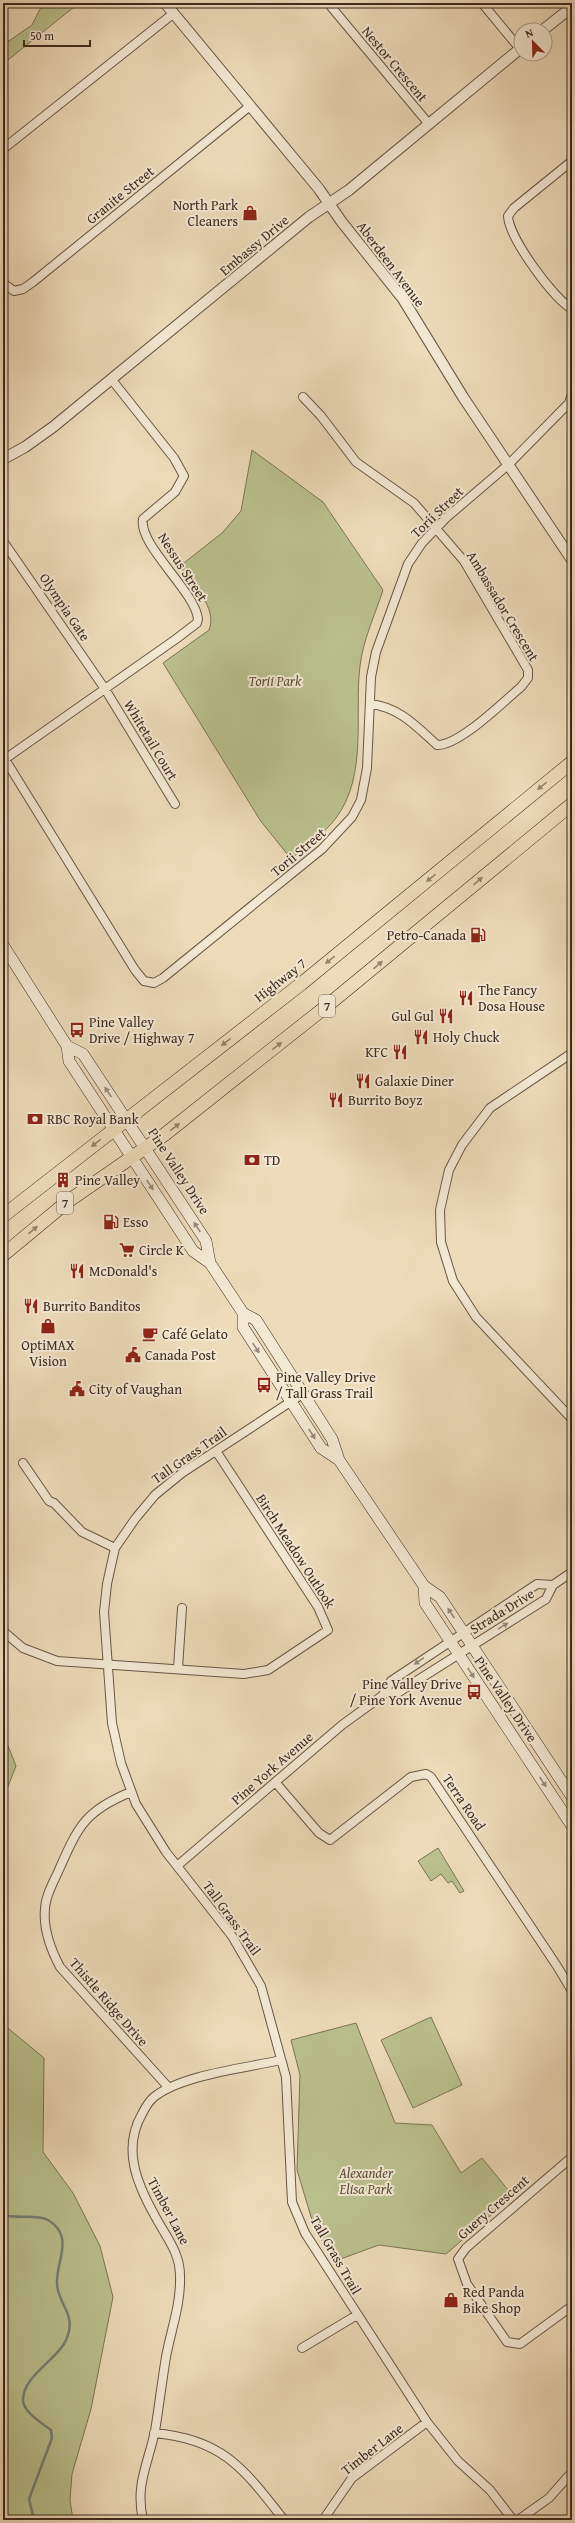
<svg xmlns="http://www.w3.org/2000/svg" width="575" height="2523" font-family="'Gentium Book Plus',serif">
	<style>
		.green { fill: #bac08e; stroke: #7c7456 }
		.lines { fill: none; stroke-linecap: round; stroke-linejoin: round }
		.stream { stroke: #748177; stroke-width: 2.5 }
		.minor-casing { stroke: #695646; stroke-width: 10 }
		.tertiary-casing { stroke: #695646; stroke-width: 12 }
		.secondary-casing { stroke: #3d291f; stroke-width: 12 }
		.primary-casing { stroke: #3d291f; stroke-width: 14 }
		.minor { stroke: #f3e8d2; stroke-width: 8 }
		.tertiary { stroke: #f3e8d2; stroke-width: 10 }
		.secondary { stroke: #f3e8d2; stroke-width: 11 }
		.primary { stroke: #eddbb9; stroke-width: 13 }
		.oneway { fill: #95826c }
		.oneway2 { fill: #988878 }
		.labels { text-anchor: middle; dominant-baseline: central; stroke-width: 4; stroke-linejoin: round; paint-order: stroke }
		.shield { fill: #f3e8d2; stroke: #746255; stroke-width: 1 }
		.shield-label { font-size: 13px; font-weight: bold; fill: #3d291f }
		.street-label { font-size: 14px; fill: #3d291f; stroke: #f3e8d2 }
		.poi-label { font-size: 14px; fill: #3d291f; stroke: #f3e8d2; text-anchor: start }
		.park-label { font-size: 14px; font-style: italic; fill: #5c4f3b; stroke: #f3e8d2 }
	</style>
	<rect width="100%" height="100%" fill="#eddbb9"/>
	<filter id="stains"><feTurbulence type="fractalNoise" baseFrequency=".005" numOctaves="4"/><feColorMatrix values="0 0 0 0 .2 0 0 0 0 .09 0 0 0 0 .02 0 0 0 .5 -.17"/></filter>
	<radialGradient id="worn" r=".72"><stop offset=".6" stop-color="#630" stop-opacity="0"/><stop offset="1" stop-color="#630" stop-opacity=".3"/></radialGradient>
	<path class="green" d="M 43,3 L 79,3 L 3,64 L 3,45 L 32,25 Z
		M 252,450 L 323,502 L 383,590 C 375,615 363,640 360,666 C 354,715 368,775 336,818 C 324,834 306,846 291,859 L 260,820 L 163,663 L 209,630 C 218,608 192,583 180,566 L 222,533 L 241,511 Z
		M 3,1733 L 16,1766 L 3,1799 Z
		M 438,1848 L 464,1891 L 460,1893 L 452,1881 L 448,1883 L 441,1874 L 431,1881 L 418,1861 Z
		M 431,2017 L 462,2085 L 413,2108 L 381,2040 Z
		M 356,2023 L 395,2123 L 432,2125 L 461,2173 L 482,2158 L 513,2196 L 446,2254 L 379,2245 L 335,2261 L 315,2230 L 297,2170 L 300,2075 L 291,2040 Z
		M 3,2024 L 44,2058 L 43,2152 L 73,2193 L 100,2246 L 113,2297 L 91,2409 L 72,2474 L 70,2500 L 73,2520 L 3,2520 Z"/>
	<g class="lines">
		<path class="stream" d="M 3,2215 C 15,2219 38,2214 48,2220 C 75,2236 56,2261 57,2283 C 57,2305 80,2315 64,2344 C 53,2362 23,2377 23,2400 C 23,2412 42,2423 51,2430 L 52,2438 L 29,2499 L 34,2520"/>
		<defs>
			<path id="minor" d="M 328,3 L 428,123
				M 482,3 L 520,49
				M 3,149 L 174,13
				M 572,161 L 514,208 L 508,216 C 509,238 553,298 572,309
				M 3,283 L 14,291 L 23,289 L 33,282 L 250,106
				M 303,397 L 321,416 L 356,462 L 414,503 L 464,561 L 528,670 L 528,678 L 521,687 C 503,702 459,746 437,745 C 416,726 399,707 370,704
				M 3,541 L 105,689 L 175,804
				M 3,756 L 135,970 L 144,981 L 154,983 L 163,978 L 322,849 L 352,817 L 361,800 L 367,768 L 371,677 L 376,652 L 408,564 L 422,543 L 446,518 L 509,464 L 569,403 L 572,394
				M 5,759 L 176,639 L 197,623 L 198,619 C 195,591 138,545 143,519 L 175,492 L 184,476 L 174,458 L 112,380
				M 572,1053 L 490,1108 L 462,1145 L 449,1170 L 440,1210 L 441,1242 L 453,1281 L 476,1317 L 572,1419
				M 304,1393 L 182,1473 L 155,1495 L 135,1519 L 115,1548 L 107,1584 L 104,1612 L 112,1723 L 121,1763 L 136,1804 L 166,1852 L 232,1936 L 261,1986 L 286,2077 L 292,2202 L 305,2233 L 427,2422 L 458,2461 L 490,2490 L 513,2520
				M 23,1463 L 49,1501 L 54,1503 L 82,1532 L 115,1548
				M 3,1631 L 23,1648 L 57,1661 L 244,1674 L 268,1670 L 328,1630 L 318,1607 L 216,1451
				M 178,1668 L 182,1608
				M 386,1693 L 399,1692 L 546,1599 L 553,1585 L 572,1572
				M 276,1783 L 319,1833 L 330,1840 L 411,1777 L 426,1774 L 431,1777 L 557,1966 L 572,1991
				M 131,1792 C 84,1811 78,1827 58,1872 C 53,1883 45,1897 45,1909 C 43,1929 51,1950 60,1967 L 169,2088
				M 177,1866 L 342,1725 L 382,1696 L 391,1681 L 537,1584 L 553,1585
				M 572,2157 L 466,2248 L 458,2259 L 467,2284 L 507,2342 L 520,2344 L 572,2306
				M 302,2348 L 357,2315
				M 154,2433 C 223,2439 244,2469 284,2520
				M 143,2520 C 135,2485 148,2464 155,2431 C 159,2407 162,2381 166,2357 C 171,2330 181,2304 180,2276 C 180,2252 166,2237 155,2216 C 137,2184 122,2149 142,2114 C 145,2108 149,2101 154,2097 C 181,2075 246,2068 281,2060
				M 323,2520 L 352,2478 L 427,2422
				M 518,2520 L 549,2498 L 572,2472"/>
			<path id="tertiary" d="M 165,3 L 319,189 L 341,221 L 403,299 L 463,397 L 572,560
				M 543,30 L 572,7
				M 3,459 L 25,447 L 53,427 L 309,217 L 349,190 L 521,48"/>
			<path id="secondary" d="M 3,945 L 67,1046 L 69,1061 L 193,1251 L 210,1263 L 243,1313 L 256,1320 L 332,1439 L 339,1460 L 424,1586 L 440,1597 L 572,1797
				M 67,1046 L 83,1054 L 206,1241 L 210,1263
				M 243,1313 L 243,1327 L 321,1448 L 339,1460
				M 424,1586 L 425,1603 L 572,1826"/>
			<path id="primary" d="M 3,1216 L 301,984 L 572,762
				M 3,1255 L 67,1202 L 164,1135 L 328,1005 L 572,804"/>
		</defs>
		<use href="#minor" class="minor-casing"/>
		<use href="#tertiary" class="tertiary-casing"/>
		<use href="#secondary" class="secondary-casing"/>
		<use href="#primary" class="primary-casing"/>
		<use href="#minor" class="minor"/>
		<use href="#tertiary" class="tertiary"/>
		<use href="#secondary" class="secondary"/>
		<use href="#primary" class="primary"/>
	</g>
	<defs><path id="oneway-solid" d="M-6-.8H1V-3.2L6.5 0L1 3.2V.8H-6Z"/></defs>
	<g class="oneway">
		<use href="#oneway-solid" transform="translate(542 786) rotate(141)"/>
		<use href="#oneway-solid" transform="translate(431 878) rotate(141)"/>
		<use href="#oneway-solid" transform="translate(478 881) rotate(-40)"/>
		<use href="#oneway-solid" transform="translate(330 960) rotate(141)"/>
		<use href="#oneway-solid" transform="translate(378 965) rotate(-40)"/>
		<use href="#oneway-solid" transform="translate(226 1042) rotate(142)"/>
		<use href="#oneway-solid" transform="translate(277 1046) rotate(-38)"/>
		<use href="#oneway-solid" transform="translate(175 1127) rotate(-38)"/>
		<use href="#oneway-solid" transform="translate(96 1143) rotate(142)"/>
		<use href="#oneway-solid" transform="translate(33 1230) rotate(-40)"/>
	</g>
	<g class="oneway2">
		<use href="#oneway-solid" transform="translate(108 1092) rotate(-124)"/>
		<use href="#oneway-solid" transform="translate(150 1185) rotate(56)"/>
		<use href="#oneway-solid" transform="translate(197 1227) rotate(-123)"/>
		<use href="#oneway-solid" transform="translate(256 1348) rotate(57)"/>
		<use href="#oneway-solid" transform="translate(312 1434) rotate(57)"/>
		<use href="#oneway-solid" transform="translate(451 1613) rotate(-124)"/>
		<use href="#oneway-solid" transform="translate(503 1626) rotate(-32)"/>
		<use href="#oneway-solid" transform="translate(419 1661) rotate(146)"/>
		<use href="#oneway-solid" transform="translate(471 1673) rotate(57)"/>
		<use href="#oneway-solid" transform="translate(543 1782) rotate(57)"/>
	</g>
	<defs>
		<symbol id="shop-bare" viewBox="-9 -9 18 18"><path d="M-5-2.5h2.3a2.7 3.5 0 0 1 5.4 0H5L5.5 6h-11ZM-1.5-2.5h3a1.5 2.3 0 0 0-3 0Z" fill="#8f2418" stroke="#f3e8d2" stroke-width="2.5" paint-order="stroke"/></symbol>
		<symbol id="fuel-bare" viewBox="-9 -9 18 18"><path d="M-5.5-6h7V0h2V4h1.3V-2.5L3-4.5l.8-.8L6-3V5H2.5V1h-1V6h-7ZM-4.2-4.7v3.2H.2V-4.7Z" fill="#8f2418" stroke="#f3e8d2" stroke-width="2.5" paint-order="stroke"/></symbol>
		<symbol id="restaurant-bare" viewBox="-9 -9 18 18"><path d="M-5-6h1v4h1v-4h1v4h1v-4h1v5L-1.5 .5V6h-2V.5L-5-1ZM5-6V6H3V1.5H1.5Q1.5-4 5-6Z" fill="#8f2418" stroke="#f3e8d2" stroke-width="2.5" paint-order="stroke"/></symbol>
		<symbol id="bus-bare" viewBox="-9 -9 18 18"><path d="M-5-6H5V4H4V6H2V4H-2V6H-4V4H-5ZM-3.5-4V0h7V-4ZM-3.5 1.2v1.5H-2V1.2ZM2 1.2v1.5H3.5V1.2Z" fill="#8f2418" stroke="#f3e8d2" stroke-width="2.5" paint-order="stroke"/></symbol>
		<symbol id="bank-bare" viewBox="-9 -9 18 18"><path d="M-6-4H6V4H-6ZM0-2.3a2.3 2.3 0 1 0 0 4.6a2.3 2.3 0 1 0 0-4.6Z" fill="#8f2418" stroke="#f3e8d2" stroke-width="2.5" paint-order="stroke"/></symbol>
		<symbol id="building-bare" viewBox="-9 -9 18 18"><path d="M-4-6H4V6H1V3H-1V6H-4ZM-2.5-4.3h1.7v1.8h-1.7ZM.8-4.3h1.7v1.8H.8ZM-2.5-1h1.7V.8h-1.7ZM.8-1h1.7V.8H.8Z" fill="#8f2418" stroke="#f3e8d2" stroke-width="2.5" paint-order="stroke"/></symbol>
		<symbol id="supermarket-bare" viewBox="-9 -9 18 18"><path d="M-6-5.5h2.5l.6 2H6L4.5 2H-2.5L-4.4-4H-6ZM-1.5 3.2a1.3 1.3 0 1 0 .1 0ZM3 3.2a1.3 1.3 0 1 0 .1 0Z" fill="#8f2418" stroke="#f3e8d2" stroke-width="2.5" paint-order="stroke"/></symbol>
		<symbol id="cafe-bare" viewBox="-9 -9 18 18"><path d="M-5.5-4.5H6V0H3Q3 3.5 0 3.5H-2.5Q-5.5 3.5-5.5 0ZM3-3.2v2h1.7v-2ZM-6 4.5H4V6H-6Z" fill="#8f2418" stroke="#f3e8d2" stroke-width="2.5" paint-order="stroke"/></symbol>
		<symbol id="civic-bare" viewBox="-9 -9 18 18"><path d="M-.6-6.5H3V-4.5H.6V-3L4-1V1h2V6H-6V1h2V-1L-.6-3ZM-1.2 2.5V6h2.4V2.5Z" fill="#8f2418" stroke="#f3e8d2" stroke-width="2.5" paint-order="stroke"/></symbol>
	</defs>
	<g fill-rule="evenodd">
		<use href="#shop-bare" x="239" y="202" width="22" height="22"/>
		<use href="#fuel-bare" x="467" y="924" width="22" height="22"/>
		<use href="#restaurant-bare" x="455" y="987" width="22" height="22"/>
		<use href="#restaurant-bare" x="435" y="1005" width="22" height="22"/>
		<use href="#bus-bare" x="66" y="1019" width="22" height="22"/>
		<use href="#restaurant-bare" x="410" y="1026" width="22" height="22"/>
		<use href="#restaurant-bare" x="389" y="1041" width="22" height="22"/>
		<use href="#restaurant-bare" x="352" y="1070" width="22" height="22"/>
		<use href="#restaurant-bare" x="325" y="1089" width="22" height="22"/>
		<use href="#bank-bare" x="24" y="1108" width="22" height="22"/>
		<use href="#bank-bare" x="241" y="1149" width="22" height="22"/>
		<use href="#building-bare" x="52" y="1169" width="22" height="22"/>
		<use href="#fuel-bare" x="100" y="1211" width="22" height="22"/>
		<use href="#supermarket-bare" x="116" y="1239" width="22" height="22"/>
		<use href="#restaurant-bare" x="66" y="1260" width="22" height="22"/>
		<use href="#restaurant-bare" x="20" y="1295" width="22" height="22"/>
		<use href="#shop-bare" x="37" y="1315" width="22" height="22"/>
		<use href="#cafe-bare" x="139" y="1323" width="22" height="22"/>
		<use href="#civic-bare" x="122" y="1344" width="22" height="22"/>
		<use href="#bus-bare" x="253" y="1374" width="22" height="22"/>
		<use href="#civic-bare" x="66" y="1378" width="22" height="22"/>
		<use href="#bus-bare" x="463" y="1681" width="22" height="22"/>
		<use href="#shop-bare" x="440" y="2289" width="22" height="22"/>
	</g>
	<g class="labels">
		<g class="shield">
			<rect x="319" y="995" width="16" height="22" rx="3"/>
			<rect x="57" y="1192" width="16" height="22" rx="3"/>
		</g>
		<g class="shield-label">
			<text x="327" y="1006">7</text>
			<text x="65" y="1203">7</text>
		</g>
		<g class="street-label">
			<text transform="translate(395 64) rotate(50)">Nestor Crescent</text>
			<text transform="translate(120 195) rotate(-39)">Granite Street</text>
			<text transform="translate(254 245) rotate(-40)">Embassy Drive</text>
			<text transform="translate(391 264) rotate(53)">Aberdeen Avenue</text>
			<text transform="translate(437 512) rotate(-44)">Torii Street</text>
			<text transform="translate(183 567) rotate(57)">Nessus Street</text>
			<text transform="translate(503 606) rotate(59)">Ambassador Crescent</text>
			<text transform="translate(65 607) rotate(56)">Olympia Gate</text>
			<text transform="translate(151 740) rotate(59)">Whitetail Court</text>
			<text transform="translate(298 852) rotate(-40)">Torii Street</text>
			<text transform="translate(280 980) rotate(-38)">Highway 7</text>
			<text transform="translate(179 1171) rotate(57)">Pine Valley Drive</text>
			<text transform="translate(189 1455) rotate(-35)">Tall Grass Trail</text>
			<text transform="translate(296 1551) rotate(57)">Birch Meadow Outlook</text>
			<text transform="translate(502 1611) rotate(-32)">Strada Drive</text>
			<text transform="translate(506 1699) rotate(56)">Pine Valley Drive</text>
			<text transform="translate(272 1768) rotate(-41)">Pine York Avenue</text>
			<text transform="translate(464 1802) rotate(56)">Terra Road</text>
			<text transform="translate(232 1918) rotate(54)">Tall Grass Trail</text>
			<text transform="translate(109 2002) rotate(49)">Thistle Ridge Drive</text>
			<text transform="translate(493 2207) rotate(-41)">Guery Crescent</text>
			<text transform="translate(169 2211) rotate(62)">Timber Lane</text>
			<text transform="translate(336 2255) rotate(60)">Tall Grass Trail</text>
			<text transform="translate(372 2449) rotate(-38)">Timber Lane</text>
		</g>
		<g class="poi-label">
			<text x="238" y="205" text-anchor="end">North Park<tspan x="238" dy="16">Cleaners</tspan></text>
			<text x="466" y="935" text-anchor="end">Petro-Canada</text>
			<text x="478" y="990">The Fancy<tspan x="478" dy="16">Dosa House</tspan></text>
			<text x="434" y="1016" text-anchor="end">Gul Gul</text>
			<text x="89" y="1022">Pine Valley<tspan x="89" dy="16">Drive / Highway 7</tspan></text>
			<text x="433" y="1037">Holy Chuck</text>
			<text x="388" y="1052" text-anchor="end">KFC</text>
			<text x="375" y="1081">Galaxie Diner</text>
			<text x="348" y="1100">Burrito Boyz</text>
			<text x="47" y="1119">RBC Royal Bank</text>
			<text x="264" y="1160">TD</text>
			<text x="75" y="1180">Pine Valley</text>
			<text x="123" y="1222">Esso</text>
			<text x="139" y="1250">Circle K</text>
			<text x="89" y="1271">McDonald's</text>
			<text x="43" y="1306">Burrito Banditos</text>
			<text x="162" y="1334">Café Gelato</text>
			<text x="48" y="1345" text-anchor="middle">OptiMAX<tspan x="48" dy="16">Vision</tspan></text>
			<text x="145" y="1355">Canada Post</text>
			<text x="276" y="1377">Pine Valley Drive<tspan x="276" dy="16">/ Tall Grass Trail</tspan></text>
			<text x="89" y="1389">City of Vaughan</text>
			<text x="462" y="1684" text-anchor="end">Pine Valley Drive<tspan x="462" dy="16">/ Pine York Avenue</tspan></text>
			<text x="463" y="2292">Red Panda<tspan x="463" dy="16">Bike Shop</tspan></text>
		</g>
		<g class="park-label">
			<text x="275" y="681">Torii Park</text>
			<text x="366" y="2173">Alexander<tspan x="366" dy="16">Elisa Park</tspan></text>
		</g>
	</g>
	<rect width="575" height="2523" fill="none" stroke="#eddbb9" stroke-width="16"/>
	<rect x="4" y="4" width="567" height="2515" fill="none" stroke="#3d291f" stroke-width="2"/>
	<rect x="8" y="8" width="559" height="2507" fill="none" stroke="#3d291f"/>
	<g transform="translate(533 42) rotate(337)"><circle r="19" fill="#f3e8d2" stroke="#aa9c8a"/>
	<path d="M0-3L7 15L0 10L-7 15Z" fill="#8f2418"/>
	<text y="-6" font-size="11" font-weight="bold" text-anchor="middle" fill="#3d291f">N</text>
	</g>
	<path d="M24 40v6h66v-6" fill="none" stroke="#3d291f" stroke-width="2"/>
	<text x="30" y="40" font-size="12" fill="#3d291f" stroke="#f3e8d2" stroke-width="3" paint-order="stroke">50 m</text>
	<rect width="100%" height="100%" filter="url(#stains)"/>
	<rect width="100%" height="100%" fill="url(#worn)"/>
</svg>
